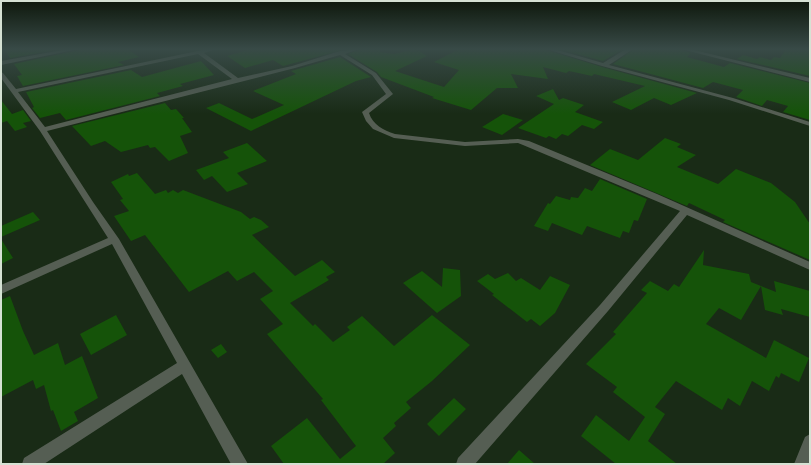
<svg xmlns="http://www.w3.org/2000/svg" width="811" height="465" font-family="Quicksand,sans-serif">
	<style>
		.building { fill: #155309 }
		.lines { fill: none; stroke-linecap: round; stroke-linejoin: round }
		.minor { fill: #555e53; fill-rule: evenodd }
	</style>
	<rect width="100%" height="100%" fill="#192b16"/>
	<path class="building" d="M 4,49 L 60,49 L 10,58 Z
		M 80,49 L 128,49 L 139,57 L 118,62 L 124,65 L 23,86 L 17,76 L 22,75 L 14,64 L 79,50 Z
		M 251,49 L 346,49 L 283,66 L 273,60 L 245,68 L 227,56 Z
		M 360,49 L 380,49 L 380,52 L 394,54 L 416,49 L 427,56 L 395,71 L 444,87 L 459,70 L 434,62 L 459,49 L 545,49 L 546,50 L 602,67 L 697,93 L 671,105 L 654,98 L 631,110 L 612,102 L 645,86 L 594,74 L 592,76 L 569,71 L 566,73 L 543,67 L 548,79 L 511,74 L 518,88 L 497,88 L 471,110 L 432,98 L 434,97 L 381,77 L 377,72 L 348,54 Z
		M 559,49 L 623,49 L 603,61 Z
		M 634,49 L 680,49 L 691,53 L 687,57 L 724,67 L 730,63 L 810,83 L 810,120 L 783,112 L 788,106 L 767,100 L 762,106 L 736,97 L 743,90 L 713,82 L 703,88 L 613,64 Z
		M 786,49 L 810,50 L 810,76 L 737,59 L 743,55 L 757,59 L 760,57 L 771,60 L 774,57 L 780,58 Z
		M 340,57 L 371,77 L 356,81 L 251,131 L 206,108 L 219,103 L 252,119 L 284,105 L 253,91 L 296,74 L 291,71 Z
		M 201,61 L 214,75 L 180,84 L 183,86 L 157,93 L 160,96 L 66,120 L 60,113 L 40,118 L 32,108 L 34,107 L 26,92 L 131,70 L 142,77 Z
		M 553,89 L 559,100 L 563,98 L 584,105 L 575,112 L 603,122 L 594,129 L 582,125 L 568,136 L 562,134 L 556,139 L 549,136 L 546,138 L 518,128 L 554,104 L 536,96 Z
		M 1,100 L 12,114 L 23,110 L 31,121 L 23,123 L 27,127 L 15,131 L 7,121 L 1,123 Z
		M 165,103 L 171,110 L 176,109 L 184,118 L 182,118 L 192,132 L 180,136 L 188,153 L 169,161 L 155,147 L 150,148 L 148,145 L 121,152 L 105,141 L 91,146 L 72,126 Z
		M 503,114 L 523,120 L 502,135 L 482,127 Z
		M 665,138 L 681,144 L 677,147 L 696,155 L 677,167 L 718,184 L 736,169 L 771,183 L 795,202 L 810,224 L 810,260 L 723,222 L 725,220 L 689,203 L 687,206 L 590,165 L 610,149 L 638,160 Z
		M 247,143 L 267,161 L 237,173 L 248,184 L 227,192 L 212,176 L 204,180 L 196,170 L 229,158 L 223,152 Z
		M 137,173 L 155,194 L 166,190 L 168,193 L 173,190 L 178,193 L 183,190 L 241,212 L 250,219 L 254,217 L 261,220 L 269,227 L 252,235 L 295,276 L 322,260 L 335,272 L 326,277 L 329,280 L 290,303 L 313,326 L 315,324 L 333,342 L 350,330 L 347,327 L 362,316 L 394,346 L 432,315 L 470,345 L 432,381 L 406,402 L 411,408 L 394,423 L 396,426 L 383,438 L 395,453 L 383,464 L 284,464 L 271,446 L 307,418 L 340,459 L 356,446 L 321,400 L 323,399 L 267,334 L 283,324 L 260,299 L 273,291 L 254,272 L 237,281 L 228,271 L 189,292 L 145,235 L 131,241 L 114,216 L 129,211 L 120,200 L 123,199 L 111,182 L 128,174 L 129,176 Z
		M 600,179 L 647,199 L 638,221 L 634,220 L 629,233 L 623,231 L 620,238 L 587,226 L 582,235 L 552,223 L 548,231 L 534,226 L 548,203 L 550,204 L 556,196 L 570,200 L 571,197 L 578,198 L 585,188 L 592,191 Z
		M 33,212 L 40,220 L 1,237 L 1,226 Z
		M 1,239 L 13,258 L 1,264 Z
		M 704,250 L 703,265 L 749,274 L 751,282 L 761,286 L 741,320 L 719,308 L 706,324 L 766,358 L 774,340 L 809,358 L 799,382 L 781,373 L 779,378 L 776,376 L 769,391 L 752,381 L 740,406 L 728,398 L 722,410 L 676,381 L 655,407 L 665,414 L 648,441 L 677,464 L 616,464 L 581,436 L 596,415 L 629,441 L 645,417 L 613,392 L 617,387 L 586,364 L 616,334 L 613,332 L 647,293 L 641,290 L 650,281 L 668,291 L 674,284 L 679,287 Z
		M 443,268 L 460,270 L 461,296 L 437,313 L 403,283 L 422,271 L 442,287 Z
		M 508,273 L 516,281 L 521,278 L 540,290 L 550,276 L 570,285 L 555,313 L 540,326 L 531,319 L 527,322 L 492,295 L 494,294 L 477,281 L 488,274 L 495,279 Z
		M 774,281 L 810,291 L 810,317 L 781,309 L 783,315 L 765,310 L 761,286 L 776,292 Z
		M 10,296 L 23,331 L 34,355 L 58,343 L 65,365 L 82,356 L 98,398 L 74,412 L 78,421 L 61,431 L 53,410 L 51,411 L 44,385 L 36,389 L 33,380 L 1,397 L 1,300 Z
		M 116,315 L 127,335 L 91,355 L 80,334 Z
		M 221,344 L 227,352 L 218,358 L 211,350 Z
		M 454,398 L 466,409 L 439,436 L 427,424 Z
		M 519,450 L 535,464 L 507,464 Z"/>
	<g class="lines">
		<path class="minor" d="M 68,49 L 79,49 L 1,65 L 1,61 Z
			M 207,49 L 217,49 L 204,53 L 238,78 L 292,66 L 340,51 L 359,49 L 345,54 L 376,73 L 393,94 L 369,113 C 373,125 383,130 395,134 L 465,142 L 518,139 L 529,141 L 657,194 L 810,262 L 810,270 L 687,215 L 608,311 L 475,464 L 456,464 L 458,458 L 600,305 L 680,211 L 523,145 L 518,143 L 465,146 L 394,138 L 373,129 L 366,121 L 362,112 L 386,94 L 372,75 L 340,55 L 295,68 L 47,131 L 93,202 L 119,239 L 248,464 L 231,464 L 182,374 L 44,464 L 22,464 L 24,458 L 177,363 L 112,244 L 1,294 L 1,285 L 108,238 L 40,131 L 1,78 L 1,72 L 3,73 L 16,89 ZM 198,54 L 232,79 L 45,127 L 18,92 Z
			M 546,49 L 554,49 L 603,63 L 626,49 L 633,49 L 609,65 L 733,98 L 810,122 L 810,126 L 729,100 L 602,66 Z
			M 681,49 L 690,49 L 810,78 L 810,82 Z
			M 810,434 L 810,464 L 794,464 L 805,437 Z"/>
	</g>
	<linearGradient id="sky" x2="0" y2="1"><stop stop-color="#0e180c"/><stop offset="0.43" stop-color="#384a47"/><stop offset="1" stop-color="#384a47" stop-opacity="0"/></linearGradient>
	<rect width="811" height="114" fill="url(#sky)"/>
	<rect width="811" height="465" fill="none" stroke="#d5e1d3" stroke-width="4"/>
</svg>
